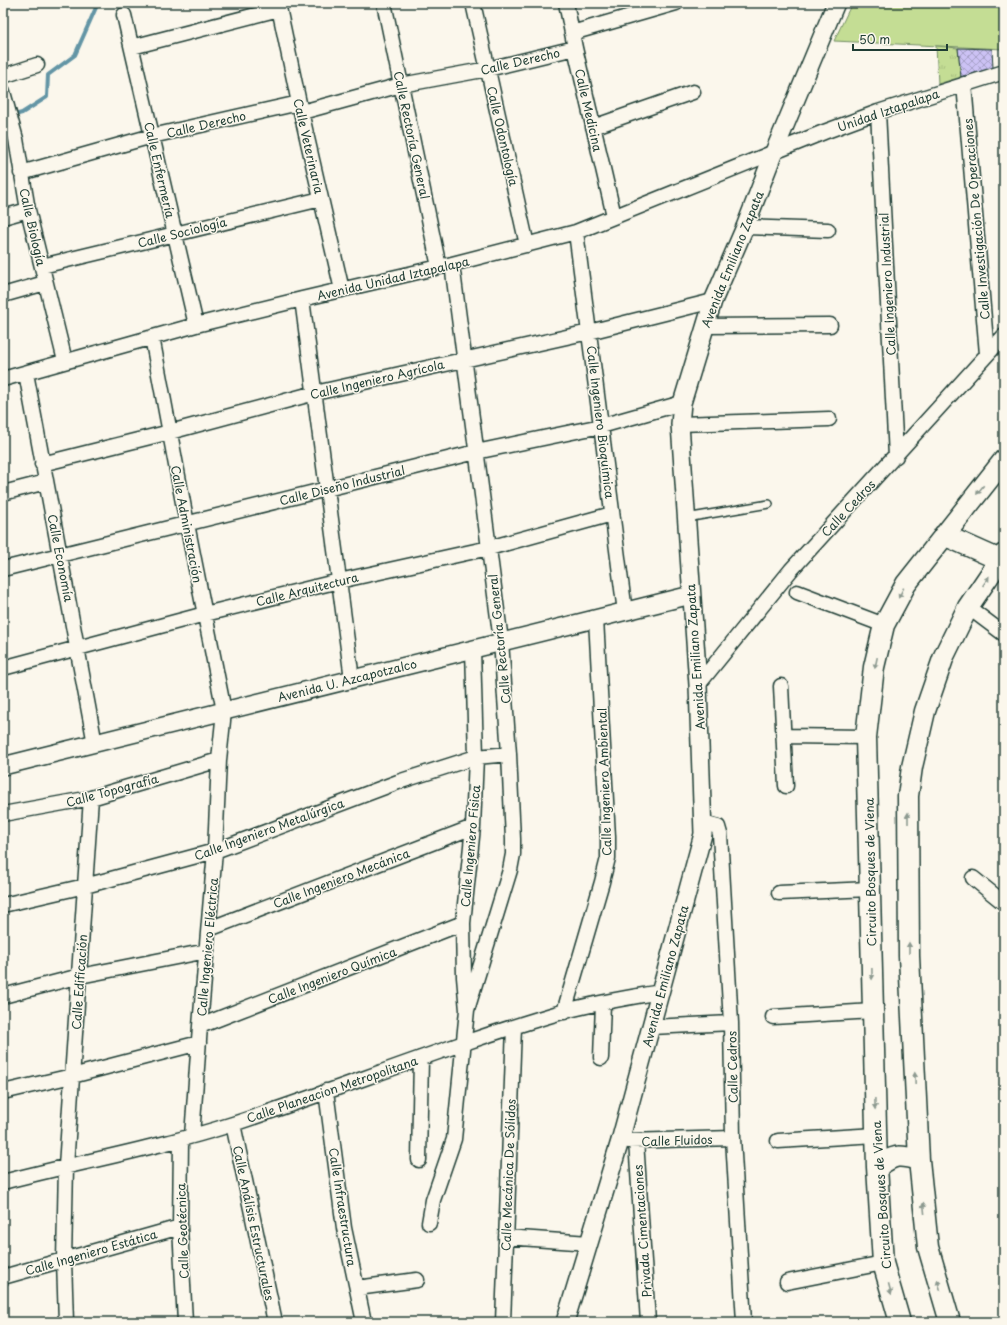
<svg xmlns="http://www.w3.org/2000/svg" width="1007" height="1325" font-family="'Playpen Sans',sans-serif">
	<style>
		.grass { fill: #c4dd94; stroke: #728d64 }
		.park { fill: url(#park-tufts); stroke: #728d64 }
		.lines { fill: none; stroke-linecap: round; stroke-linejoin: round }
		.stream { stroke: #6395a5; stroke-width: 4 }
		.building { fill: url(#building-cross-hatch); stroke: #1f3d34 }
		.service-casing { stroke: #1f3d34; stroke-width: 10 }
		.minor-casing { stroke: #1f3d34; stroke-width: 17 }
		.tertiary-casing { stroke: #1f3d34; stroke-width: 20 }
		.secondary-casing { stroke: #1f3d34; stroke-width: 23 }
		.service { stroke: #fbf7ec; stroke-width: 7 }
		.minor { stroke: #fbf7ec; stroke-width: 14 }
		.tertiary { stroke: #fbf7ec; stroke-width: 17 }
		.secondary { stroke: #fbf7ec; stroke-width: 20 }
		.oneway { fill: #8d9a90 }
		.labels { text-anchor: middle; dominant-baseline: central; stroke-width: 3; stroke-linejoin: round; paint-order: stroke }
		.street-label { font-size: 12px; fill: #1f3d34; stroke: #fbf7ec }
	</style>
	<defs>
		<pattern id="park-tufts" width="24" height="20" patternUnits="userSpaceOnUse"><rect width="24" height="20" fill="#c4dd94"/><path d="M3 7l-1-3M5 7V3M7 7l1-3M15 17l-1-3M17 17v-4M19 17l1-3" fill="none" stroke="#a8bf80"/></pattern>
		<pattern id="building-cross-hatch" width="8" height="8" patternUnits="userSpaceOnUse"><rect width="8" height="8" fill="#ccc2f4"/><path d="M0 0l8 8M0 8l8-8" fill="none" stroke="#a59fc6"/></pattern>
	</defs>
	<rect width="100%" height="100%" fill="#fbf7ec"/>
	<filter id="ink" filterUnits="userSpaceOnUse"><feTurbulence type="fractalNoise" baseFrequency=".025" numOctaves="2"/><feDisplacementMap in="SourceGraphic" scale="8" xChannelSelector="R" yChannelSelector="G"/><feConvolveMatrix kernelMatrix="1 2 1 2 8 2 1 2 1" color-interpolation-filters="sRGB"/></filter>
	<g filter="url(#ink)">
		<path class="grass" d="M 852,3 L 1004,3 L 1004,49 L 834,41 Z"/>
		<path class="park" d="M 936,46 L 958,48 L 961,77 L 938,84 Z"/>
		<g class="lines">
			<path class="stream" d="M 11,116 L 22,113 L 47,97 L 48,75 L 75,55 L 98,3"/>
		</g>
		<path class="building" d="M 958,48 L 992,49 L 993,68 L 961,77 Z"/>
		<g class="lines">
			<defs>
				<path id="service" d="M 686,518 L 769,504"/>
				<path id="minor" d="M 278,3 L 299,103 L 342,290
					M 384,3 L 439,267
					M 473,3 L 527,245
					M 566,3 L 575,48 L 614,216
					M 124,15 L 196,325
					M 572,33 L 676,3
					M 132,47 L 279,9
					M 3,76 L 37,65
					M 964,84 L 987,354
					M 3,92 L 16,139 L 28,210 L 65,361
					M 302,112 L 401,85 L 488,69 L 575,48
					M 878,112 L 896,456
					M 593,127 L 693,92
					M 21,173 L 152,136 L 299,103
					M 3,217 L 28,210
					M 745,227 L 828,230
					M 576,232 L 625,612
					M 452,264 L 501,641 L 509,754 L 513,839 L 513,854 L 510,870 L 467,1010
					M 42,266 L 321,199
					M 3,295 L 45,283
					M 302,299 L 352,679
					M 705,326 L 830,325
					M 152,337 L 187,524 L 224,711 L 219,760 L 215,851 L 200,1026 L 192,1136
					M 26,373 L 95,744
					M 3,379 L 196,325 L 302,299 L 452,264 L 576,232 L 824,132 L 878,112 L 1004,72
					M 680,424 L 829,419
					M 42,464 L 170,432 L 315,393 L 589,332 L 713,301
					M 3,493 L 46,482
					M 3,569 L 476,452 L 601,426 L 682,403
					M 797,592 L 884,625
					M 968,607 L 1004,634
					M 3,668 L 205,614 L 339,581 L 489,548 L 612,514
					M 698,685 L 791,570 L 1004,336
					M 781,686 L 786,786
					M 784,736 L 866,737
					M 3,814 L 91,798 L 219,760
					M 703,823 L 718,827 L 720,834 L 731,1023 L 733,1138 L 744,1322
					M 973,878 L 1004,903
					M 779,893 L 870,889
					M 3,905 L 85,886 L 215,851 L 398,782 L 476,757 L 509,754
					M 209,929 L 473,827
					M 3,996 L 80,976 L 207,951
					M 564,1012 L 602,882 L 608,858 L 608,837 L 596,619
					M 773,1017 L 873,1011
					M 200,1026 L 463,923
					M 652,1027 L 731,1023
					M 601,1058 L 603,1003
					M 326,1091 L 344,1228 L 364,1322
					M 3,1092 L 72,1076 L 199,1043
					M 233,1124 L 275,1322
					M 181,1140 L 180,1227 L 185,1322
					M 628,1141 L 733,1138
					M 636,1141 L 648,1322
					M 778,1141 L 876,1135
					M 419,1160 L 421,1058
					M 3,1182 C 80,1162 158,1148 233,1124 C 343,1088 451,1044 562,1012 C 594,1003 627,998 660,992
					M 429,1223 L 433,1200 L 454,1139 L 467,1010 L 464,977 L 463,923 L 473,827 L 476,757 L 473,649
					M 506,1237 L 589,1243
					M 3,1277 L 180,1227
					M 787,1282 L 883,1263
					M 357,1288 L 417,1280
					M 66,1322 L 64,1260 L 66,1166 L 91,798
					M 503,1322 L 514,1027"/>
				<path id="tertiary" d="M 3,766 L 691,595
					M 565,1322 L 620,1141 L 703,834 L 698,685 L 680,424 L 682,403 L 713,301 L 745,227 L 774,152 L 836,3"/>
				<path id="secondary" d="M 944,535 L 1000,560
					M 877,1167 C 895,1155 897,1154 919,1160
					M 900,1322 L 883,1263 L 877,1167 L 866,737 L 874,667 L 884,625 L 906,584 L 1004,460
					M 950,1322 L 928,1247 L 919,1160 L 909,956 L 908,796 L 912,767 L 925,711 L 944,656 L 968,607 L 1004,554"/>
			</defs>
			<use href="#service" class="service-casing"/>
			<use href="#minor" class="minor-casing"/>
			<use href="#tertiary" class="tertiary-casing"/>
			<use href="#secondary" class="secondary-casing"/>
			<use href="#service" class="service"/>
			<use href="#minor" class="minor"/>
			<use href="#tertiary" class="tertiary"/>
			<use href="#secondary" class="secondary"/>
		</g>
		<defs><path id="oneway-solid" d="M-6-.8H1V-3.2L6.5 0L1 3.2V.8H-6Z"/></defs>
		<g class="oneway">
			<use href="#oneway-solid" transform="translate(980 490) rotate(128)"/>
			<use href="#oneway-solid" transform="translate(986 581) rotate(-56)"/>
			<use href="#oneway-solid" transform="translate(901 593) rotate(117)"/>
			<use href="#oneway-solid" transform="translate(876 663) rotate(102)"/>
			<use href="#oneway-solid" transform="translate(908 818) rotate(-90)"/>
			<use href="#oneway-solid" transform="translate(909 948) rotate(-90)"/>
			<use href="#oneway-solid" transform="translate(872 974) rotate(89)"/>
			<use href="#oneway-solid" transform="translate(915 1078) rotate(-92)"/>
			<use href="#oneway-solid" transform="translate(875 1104) rotate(89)"/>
			<use href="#oneway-solid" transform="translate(924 1208) rotate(-96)"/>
			<use href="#oneway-solid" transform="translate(939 1285) rotate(-105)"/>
			<use href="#oneway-solid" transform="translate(890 1289) rotate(75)"/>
		</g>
	</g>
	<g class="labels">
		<g class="street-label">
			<text transform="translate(520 61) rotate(-13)">Calle Derecho</text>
			<text transform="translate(589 110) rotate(77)">Calle Medicina</text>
			<text transform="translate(888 110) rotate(-19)">Unidad Iztapalapa</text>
			<text transform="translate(206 124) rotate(-13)">Calle Derecho</text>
			<text transform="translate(412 135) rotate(78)">Calle Rectoría General</text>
			<text transform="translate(503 136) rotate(77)">Calle Odontología</text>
			<text transform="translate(309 146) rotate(77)">Calle Veterinaria</text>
			<text transform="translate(160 170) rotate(77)">Calle Enfermería</text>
			<text transform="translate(976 219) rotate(-95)">Calle Investigación De Operaciones</text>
			<text transform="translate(33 227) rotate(77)">Calle Biología</text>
			<text transform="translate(182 232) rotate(-14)">Calle Sociología</text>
			<text transform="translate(732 259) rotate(-68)">Avenida Emiliano Zapata</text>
			<text transform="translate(393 278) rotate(-13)">Avenida Unidad Iztapalapa</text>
			<text transform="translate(887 284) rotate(-93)">Calle Ingeniero Industrial</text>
			<text transform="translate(377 379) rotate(-13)">Calle Ingeniero Agrícola</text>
			<text transform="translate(601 422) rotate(83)">Calle Ingeniero Bioquímica</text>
			<text transform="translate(342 485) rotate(-14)">Calle Diseño Industrial</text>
			<text transform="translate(848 508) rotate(-47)">Calle Cedros</text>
			<text transform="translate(187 524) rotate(79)">Calle Administración</text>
			<text transform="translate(61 558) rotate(79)">Calle Economía</text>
			<text transform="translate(307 589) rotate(-14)">Calle Arquitectura</text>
			<text transform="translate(499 639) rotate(-96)">Calle Rectoría General</text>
			<text transform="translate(695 657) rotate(-94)">Avenida Emiliano Zapata</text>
			<text transform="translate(347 680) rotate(-14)">Avenida U. Azcapotzalco</text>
			<text transform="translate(604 782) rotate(-92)">Calle Ingeniero Ambiental</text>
			<text transform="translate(112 790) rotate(-15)">Calle Topografía</text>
			<text transform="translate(269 829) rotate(-20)">Calle Ingeniero Metalúrgica</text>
			<text transform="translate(470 846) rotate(-85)">Calle Ingeniero Física</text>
			<text transform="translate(870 872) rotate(-91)">Circuito Bosques de Viena</text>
			<text transform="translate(341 878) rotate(-21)">Calle Ingeniero Mecánica</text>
			<text transform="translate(207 947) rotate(-85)">Calle Ingeniero Eléctrica</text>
			<text transform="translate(332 975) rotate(-21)">Calle Ingeniero Química</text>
			<text transform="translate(665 976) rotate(-75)">Avenida Emiliano Zapata</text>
			<text transform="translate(79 982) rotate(-86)">Calle Edificación</text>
			<text transform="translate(732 1067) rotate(-91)">Calle Cedros</text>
			<text transform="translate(332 1089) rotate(-19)">Calle Planeacion Metropolitana</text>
			<text transform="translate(677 1140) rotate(-2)">Calle Fluidos</text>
			<text transform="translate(508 1175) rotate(-88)">Calle Mecánica De Sólidos</text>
			<text transform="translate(881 1195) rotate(-94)">Circuito Bosques de Viena</text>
			<text transform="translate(343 1207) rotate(81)">Calle Infraestructura</text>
			<text transform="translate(254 1223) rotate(78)">Calle Análisis Estructurales</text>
			<text transform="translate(182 1231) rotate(-92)">Calle Geotécnica</text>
			<text transform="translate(642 1231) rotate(-94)">Privada Cimentaciones</text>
			<text transform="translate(91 1252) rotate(-16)">Calle Ingeniero Estática</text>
		</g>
	</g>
	<rect width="1007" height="1325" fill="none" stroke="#fbf7ec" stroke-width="16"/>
	<rect x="8" y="8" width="991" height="1309" fill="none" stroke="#1f3d34" stroke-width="1.5" filter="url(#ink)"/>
	<path d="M853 44v6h94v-6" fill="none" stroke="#1f3d34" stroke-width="2"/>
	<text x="859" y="44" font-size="12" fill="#1f3d34" stroke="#fbf7ec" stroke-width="3" paint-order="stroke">50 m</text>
</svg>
